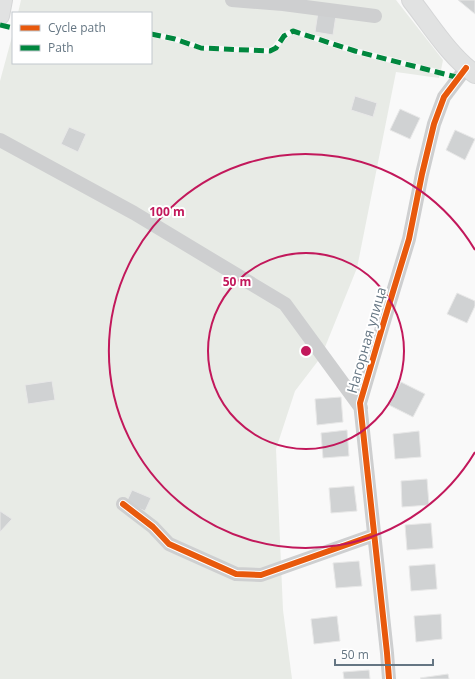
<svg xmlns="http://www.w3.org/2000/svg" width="475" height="679" font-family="'Open Sans',sans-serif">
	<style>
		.green { fill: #e8ebe6 }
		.building { fill: #d0d2d3; stroke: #e8e8e8 }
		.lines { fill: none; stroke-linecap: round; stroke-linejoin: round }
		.major-casing { stroke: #d5d6d7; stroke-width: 20 }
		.minor { stroke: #cecfd0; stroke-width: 14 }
		.major { stroke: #e1e2e2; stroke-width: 18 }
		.quiet { stroke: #00873e; stroke-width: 5; stroke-dasharray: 10 5; stroke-linecap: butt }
		.cycleway-casing { stroke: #fff; stroke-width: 8 }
		.cycleway { stroke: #e8590c; stroke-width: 6 }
		.ring { fill: none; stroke: #c2185b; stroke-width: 2 }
		.labels { text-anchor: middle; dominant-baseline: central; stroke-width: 4; stroke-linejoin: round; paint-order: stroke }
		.street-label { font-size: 14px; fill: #657683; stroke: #fff }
		.centre { fill: #c2185b; stroke: #fff; stroke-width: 2 }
		.ring-label { font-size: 12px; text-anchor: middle; font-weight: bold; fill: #c2185b; stroke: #fff; stroke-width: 4; stroke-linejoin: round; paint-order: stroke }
	</style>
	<rect width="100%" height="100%" fill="#f9f9f9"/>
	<path class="green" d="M 21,0 L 396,0 L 443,60 L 441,70 L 356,48 L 293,28 L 282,33 L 273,45 L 269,48 L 202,45 L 176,36 L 151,31 L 151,13 L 18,13 Z
		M 13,33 L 13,63 L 151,63 L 151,37 L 174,42 L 201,50 L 270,54 C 280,48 283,40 293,34 L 354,54 L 439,75 L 439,78 L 396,72 L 357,268 L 321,357 L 295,391 L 276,449 L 283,610 L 292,679 L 0,679 L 0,81 Z"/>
	<path class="building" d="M 458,0 L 475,0 L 475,14 Z
		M 318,12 L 336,15 L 333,35 L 315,32 Z
		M 355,96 L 377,103 L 373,117 L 351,110 Z
		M 400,109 L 420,118 L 410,139 L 390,130 Z
		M 69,127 L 86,134 L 78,152 L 61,144 Z
		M 455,130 L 475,139 L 465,160 L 446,150 Z
		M 457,293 L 475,301 L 475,306 L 467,323 L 447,314 Z
		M 52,381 L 55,400 L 28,404 L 25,385 Z
		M 401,382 L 425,394 L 413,417 L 389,405 Z
		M 341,397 L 343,422 L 317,425 L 315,399 Z
		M 347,430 L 349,456 L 323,458 L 321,433 Z
		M 419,431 L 421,457 L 395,459 L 393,434 Z
		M 427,479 L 429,505 L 402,507 L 401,481 Z
		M 354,486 L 357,511 L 331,513 L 329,488 Z
		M 132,490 L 151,498 L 145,511 L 126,503 Z
		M 0,511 L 12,519 L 0,532 Z
		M 431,523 L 433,548 L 407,550 L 405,525 Z
		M 359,561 L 362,586 L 336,588 L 333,563 Z
		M 435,564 L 437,589 L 411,591 L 409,566 Z
		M 441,614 L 442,639 L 416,642 L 414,616 Z
		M 337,616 L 340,641 L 314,644 L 311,619 Z
		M 369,670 L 370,679 L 344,679 L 343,672 Z
		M 448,674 L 449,679 L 421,679 L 420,678 Z"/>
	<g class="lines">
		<defs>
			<path id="major" d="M 411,0 C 430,24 450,57 475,74
				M 0,16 L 3,0"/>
		</defs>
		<use href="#major" class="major-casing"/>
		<path class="minor" d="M 232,0 L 283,4 L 375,16
			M 0,140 L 134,213 L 285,304 L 361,408
			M 123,504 L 153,527 L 169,544 L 236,574 L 261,575 L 374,535
			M 389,679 L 387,653 L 360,403 L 382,328 L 409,239 L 422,174 L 434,124 L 444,97 L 466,68"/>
		<use href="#major" class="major"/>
		<path class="quiet" d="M 0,25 L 13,28
			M 151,34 L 175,39 L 201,48 L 270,51 L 276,48 L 284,36 L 293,31 L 355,51 L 456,77"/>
		<defs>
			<path id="cycleway" d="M 123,504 L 153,527 L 169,544 L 236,574 L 261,575 L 374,535
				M 389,679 L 387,653 L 360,403 L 382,328 L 409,239 L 422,174 L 434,124 L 444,97 L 466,68"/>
		</defs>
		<use href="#cycleway" class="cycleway-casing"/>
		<use href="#cycleway" class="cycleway"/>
	</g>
	<g class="ring">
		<circle cx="306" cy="351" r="98"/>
		<path d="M475 452A197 197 0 1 1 475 250"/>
	</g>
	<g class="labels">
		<g class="street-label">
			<text transform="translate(366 340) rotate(-74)">Нагорная улица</text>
		</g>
	</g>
	<circle cx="306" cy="351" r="6" class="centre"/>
	<g class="ring-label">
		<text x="167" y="216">100 m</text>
		<text x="237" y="286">50 m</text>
	</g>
	<rect x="12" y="12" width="140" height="52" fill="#ffffff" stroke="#c1c8cd"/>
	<rect x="20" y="25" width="20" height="6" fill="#e8590c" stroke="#c1c8cd"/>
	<text x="48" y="32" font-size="12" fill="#657683">Cycle path</text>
	<rect x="20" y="45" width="20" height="6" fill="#00873e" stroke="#c1c8cd"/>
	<text x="48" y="52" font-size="12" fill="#657683">Path</text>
	<path d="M335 659v6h98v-6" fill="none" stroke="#657683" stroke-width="2"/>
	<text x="341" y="659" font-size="12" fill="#657683" stroke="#ffffff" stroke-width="3" paint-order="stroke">50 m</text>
</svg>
